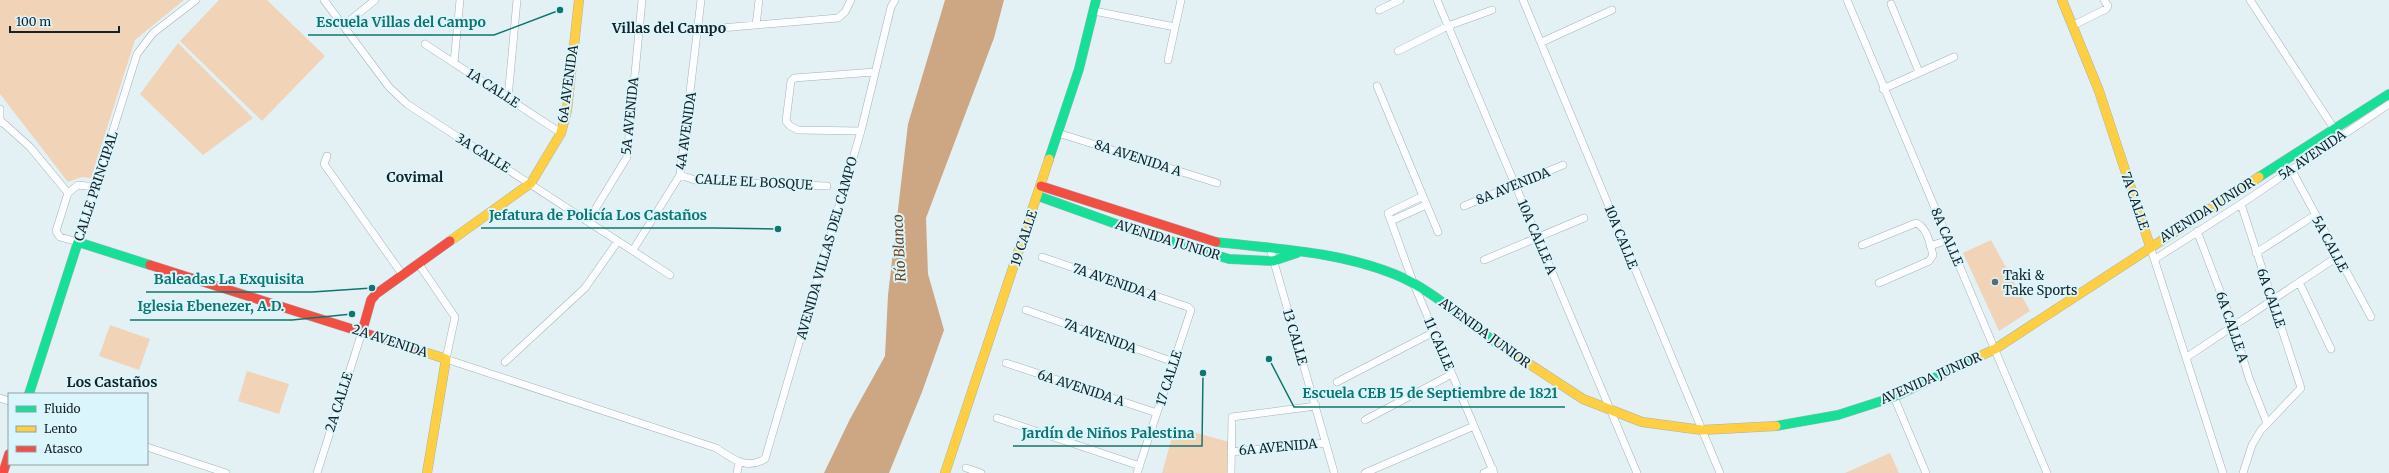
<svg xmlns="http://www.w3.org/2000/svg" width="2389" height="473" font-family="Merriweather,serif">
	<style>
		.green { fill: #f1d3b8 }
		.water { fill: #cda683 }
		.lines { fill: none; stroke-linecap: round; stroke-linejoin: round }
		.street-casing { stroke: #a6b2b6; stroke-width: 8 }
		.fast-casing { stroke: #a6b2b6; stroke-width: 10 }
		.slow-casing { stroke: #a6b2b6; stroke-width: 10 }
		.jam-casing { stroke: #a6b2b6; stroke-width: 10 }
		.street { stroke: #fbfdfe; stroke-width: 7 }
		.fast { stroke: #16e098; stroke-width: 9 }
		.slow { stroke: #ffcf43; stroke-width: 9 }
		.jam { stroke: #f24e42; stroke-width: 9 }
		.poi-dot { fill: #5e6b6e; stroke: #dbf5fd; stroke-width: 1.5 }
		.labels { text-anchor: middle; dominant-baseline: central; stroke-width: 4; stroke-linejoin: round; paint-order: stroke }
		.street-label { font-size: 13px; fill: #162326; stroke: #dbf5fd }
		.poi-label { font-size: 13px; fill: #162326; stroke: #dbf5fd; text-anchor: start }
		.neighbourhood-label { font-size: 14px; font-weight: bold; fill: #162326; stroke: #dbf5fd }
		.water-label { font-size: 14px; font-style: italic; fill: #6e431c; stroke: #dbf5fd }
		.leader { fill: none; stroke: #0f766e; stroke-width: 1.5 }
		.callout-dot { fill: #0f766e; stroke: #dbf5fd; stroke-width: 1.5 }
		.callout-label { font-size: 14px; text-anchor: middle; font-weight: bold; fill: #0f766e; stroke: #dbf5fd; stroke-width: 4; stroke-linejoin: round; paint-order: stroke }
	</style>
	<rect width="100%" height="100%" fill="#e3f1f5"/>
	<path class="green" d="M 0,0 L 184,0 L 135,40 L 91,178 L 82,177 L 68,182 L 0,94 Z
		M 219,0 L 267,0 L 325,56 L 262,121 L 180,41 Z
		M 178,43 L 253,118 L 203,155 L 140,94 Z
		M 1991,240 L 2030,311 L 1999,331 L 1963,253 Z
		M 110,325 L 150,339 L 139,370 L 99,356 Z
		M 247,371 L 289,384 L 279,414 L 238,401 Z
		M 1175,427 L 1229,442 L 1227,473 L 1162,473 Z
		M 1890,453 L 1899,473 L 1845,473 Z"/>
	<path class="water" d="M 945,0 L 1004,0 L 994,38 L 926,218 L 928,274 L 944,330 L 922,392 L 889,473 L 824,473 L 850,419 L 885,356 L 888,295 L 908,124 Z"/>
	<g class="lines">
		<defs>
			<path id="street" d="M 324,0 L 389,87 L 407,104 L 670,275
				M 1437,0 L 1637,473
				M 1523,0 L 1720,473
				M 1847,0 L 2047,473
				M 2250,0 L 2335,130
				M 1891,4 L 1919,72
				M 1379,10 L 1400,0
				M 1094,11 L 1175,27
				M 756,25 L 759,0
				M 2074,25 L 2106,9 L 2108,6 L 2104,0
				M 343,26 L 375,0
				M 698,30 L 838,18 L 845,12 L 851,0
				M 1542,42 L 1612,10
				M 425,44 L 561,133
				M 1398,51 L 1448,26 L 1492,10
				M 1168,60 L 1181,0
				M 454,63 L 460,0
				M 1377,86 L 1438,232
				M 1883,89 L 1954,57
				M 508,98 L 517,0
				M 0,109 L 0,123
				M 1,121 L 30,147 L 68,193
				M 861,131 L 798,130 L 790,126 L 786,121 L 791,81 L 794,78 L 875,72
				M 1058,133 L 1217,183
				M 327,156 L 324,164 L 402,274
				M 2291,169 L 2371,317
				M 680,175 L 698,181 L 827,186
				M 95,187 L 78,185 L 68,193 L 56,231 L 60,237 L 78,242 L 137,54 L 153,33 L 196,0
				M 1423,196 L 1388,213 L 1413,282 L 1494,473
				M 2241,204 L 2301,388 L 2261,430 L 2252,445 L 2243,473
				M 1464,206 L 1563,165
				M 1393,220 L 1426,205
				M 588,221 L 627,157 L 642,0
				M 2197,231 L 2233,325 L 2249,378 L 2267,423
				M 1862,245 L 1916,223 C 1927,227 1930,244 1933,255 L 1929,261 L 1879,283
				M 1930,246 L 1948,240
				M 2150,246 L 2223,473
				M 1270,248 L 1334,472
				M 633,250 L 680,175 L 701,0
				M 2256,253 L 2315,215
				M 1042,257 L 1188,307 L 1191,310 L 1137,473
				M 2155,259 L 2241,204 L 2389,104
				M 1484,260 L 1584,218
				M 418,263 L 455,317 L 446,359 L 716,448 C 733,459 746,470 765,459 L 861,131 L 891,7 L 895,0
				M 2299,282 L 2331,349
				M 1026,310 L 1174,362
				M 2187,357 L 2337,257
				M 505,362 L 585,288 L 618,241
				M 1006,363 L 1157,413
				M 1337,382 L 1434,332
				M 1894,397 L 1926,473
				M 0,398 L 9,401
				M 997,418 L 1140,466
				M 1365,420 L 1452,374
				M 147,447 L 226,473
				M 1231,452 L 1326,443
				M 966,468 L 981,473
				M 317,473 L 362,332
				M 737,473 L 739,463
				M 1231,473 L 1232,417 L 1316,406
				M 1365,473 L 1474,426
				M 1484,473 L 1493,469"/>
			<path id="fast" d="M 1049,159 L 1079,69 L 1096,0
				M 2259,177 L 2389,94
				M 1038,196 L 1119,225 L 1229,259 L 1273,261 L 1297,253
				M 1216,242 C 1276,249 1337,251 1394,274 C 1432,289 1463,320 1497,343
				M 29,394 L 78,242 L 150,265
				M 1776,426 L 1838,415 L 1894,397 L 1974,359"/>
			<path id="slow" d="M 2062,0 L 2099,91 L 2150,246
				M 450,241 L 531,183 L 561,133 L 567,110 L 579,0
				M 1497,343 L 1583,399 L 1642,422 L 1702,430 L 1776,426
				M 415,349 L 446,359 L 427,473
				M 1974,359 L 1995,349 L 2259,177
				M 945,473 L 1049,159"/>
			<path id="jam" d="M 1041,186 L 1216,242
				M 150,265 L 415,349
				M 362,332 L 371,300 L 376,294 L 450,241
				M 3,473 L 9,454"/>
		</defs>
		<use href="#street" class="street-casing"/>
		<use href="#fast" class="fast-casing"/>
		<use href="#slow" class="slow-casing"/>
		<use href="#jam" class="jam-casing"/>
		<use href="#street" class="street"/>
		<use href="#fast" class="fast"/>
		<use href="#slow" class="slow"/>
		<use href="#jam" class="jam"/>
	</g>
	<circle class="poi-dot" cx="1995" cy="282" r="4"/>
	<g class="labels">
		<g class="street-label">
			<text transform="translate(568 84) rotate(-82)">6A AVENIDA</text>
			<text transform="translate(493 88) rotate(33)">1A CALLE</text>
			<text transform="translate(630 116) rotate(-84)">5A AVENIDA</text>
			<text transform="translate(686 131) rotate(-82)">4A AVENIDA</text>
			<text transform="translate(483 153) rotate(32)">3A CALLE</text>
			<text transform="translate(2312 155) rotate(-34)">5A AVENIDA</text>
			<text transform="translate(1138 158) rotate(18)">8A AVENIDA A</text>
			<text transform="translate(754 182) rotate(3)">CALLE EL BOSQUE</text>
			<text transform="translate(96 186) rotate(-72)">CALLE PRINCIPAL</text>
			<text transform="translate(1513 186) rotate(-22)">8A AVENIDA</text>
			<text transform="translate(2135 201) rotate(71)">7A CALLE</text>
			<text transform="translate(2207 210) rotate(-32)">AVENIDA JUNIOR</text>
			<text transform="translate(1537 237) rotate(67)">10A CALLE A</text>
			<text transform="translate(1621 237) rotate(68)">10A CALLE</text>
			<text transform="translate(1947 237) rotate(67)">8A CALLE</text>
			<text transform="translate(1024 238) rotate(-72)">19 CALLE</text>
			<text transform="translate(1168 240) rotate(17)">AVENIDA JUNIOR</text>
			<text transform="translate(2330 244) rotate(62)">5A CALLE</text>
			<text transform="translate(827 248) rotate(-74)">AVENIDA VILLAS DEL CAMPO</text>
			<text transform="translate(1115 282) rotate(19)">7A AVENIDA A</text>
			<text transform="translate(2271 298) rotate(71)">6A CALLE</text>
			<text transform="translate(2232 327) rotate(71)">6A CALLE A</text>
			<text transform="translate(1485 333) rotate(36)">AVENIDA JUNIOR</text>
			<text transform="translate(1100 336) rotate(20)">7A AVENIDA</text>
			<text transform="translate(1295 337) rotate(74)">13 CALLE</text>
			<text transform="translate(390 341) rotate(18)">2A AVENIDA</text>
			<text transform="translate(1439 344) rotate(67)">11 CALLE</text>
			<text transform="translate(1169 378) rotate(-72)">17 CALLE</text>
			<text transform="translate(1931 378) rotate(-24)">AVENIDA JUNIOR</text>
			<text transform="translate(1081 388) rotate(18)">6A AVENIDA A</text>
			<text transform="translate(339 402) rotate(-72)">2A CALLE</text>
			<text transform="translate(1278 447) rotate(-5)">6A AVENIDA</text>
		</g>
		<g class="poi-label">
			<text x="2003" y="275">Taki &amp;<tspan x="2003" dy="15">Take Sports</tspan></text>
		</g>
		<g class="neighbourhood-label">
			<text x="669" y="28">Villas del Campo</text>
			<text x="415" y="177">Covimal</text>
			<text x="112" y="382">Los Castaños</text>
		</g>
		<g class="water-label">
			<text transform="translate(899 248) rotate(-93)">Río Blanco</text>
		</g>
	</g>
	<path class="leader" d="M560 10L494 35H308M778 229L715 228H481M372 288L312 292H146M352 314L292 320H130M1269 359L1294 407H1565M1203 373L1202 446H1013"/>
	<g class="callout-dot">
		<circle cx="560" cy="10" r="4"/>
		<circle cx="778" cy="229" r="4"/>
		<circle cx="372" cy="288" r="4"/>
		<circle cx="352" cy="314" r="4"/>
		<circle cx="1269" cy="359" r="4"/>
		<circle cx="1203" cy="373" r="4"/>
	</g>
	<g class="callout-label">
		<text x="401" y="27">Escuela Villas del Campo</text>
		<text x="598" y="220">Jefatura de Policía Los Castaños</text>
		<text x="229" y="284">Baleadas La Exquisita</text>
		<text x="211" y="311">Iglesia Ebenezer, A.D.</text>
		<text x="1430" y="398">Escuela CEB 15 de Septiembre de 1821</text>
		<text x="1108" y="438">Jardín de Niños Palestina</text>
	</g>
	<rect x="8" y="393" width="140" height="72" fill="#dbf5fd" stroke="#8ca1a7"/>
	<rect x="16" y="406" width="20" height="6" fill="#16e098" stroke="#8ca1a7"/>
	<text x="44" y="413" font-size="12" fill="#162326">Fluido</text>
	<rect x="16" y="426" width="20" height="6" fill="#ffcf43" stroke="#8ca1a7"/>
	<text x="44" y="433" font-size="12" fill="#162326">Lento</text>
	<rect x="16" y="446" width="20" height="6" fill="#f24e42" stroke="#8ca1a7"/>
	<text x="44" y="453" font-size="12" fill="#162326">Atasco</text>
	<path d="M10 26v6h109v-6" fill="none" stroke="#162326" stroke-width="2"/>
	<text x="16" y="26" font-size="12" fill="#162326" stroke="#dbf5fd" stroke-width="3" paint-order="stroke">100 m</text>
</svg>
